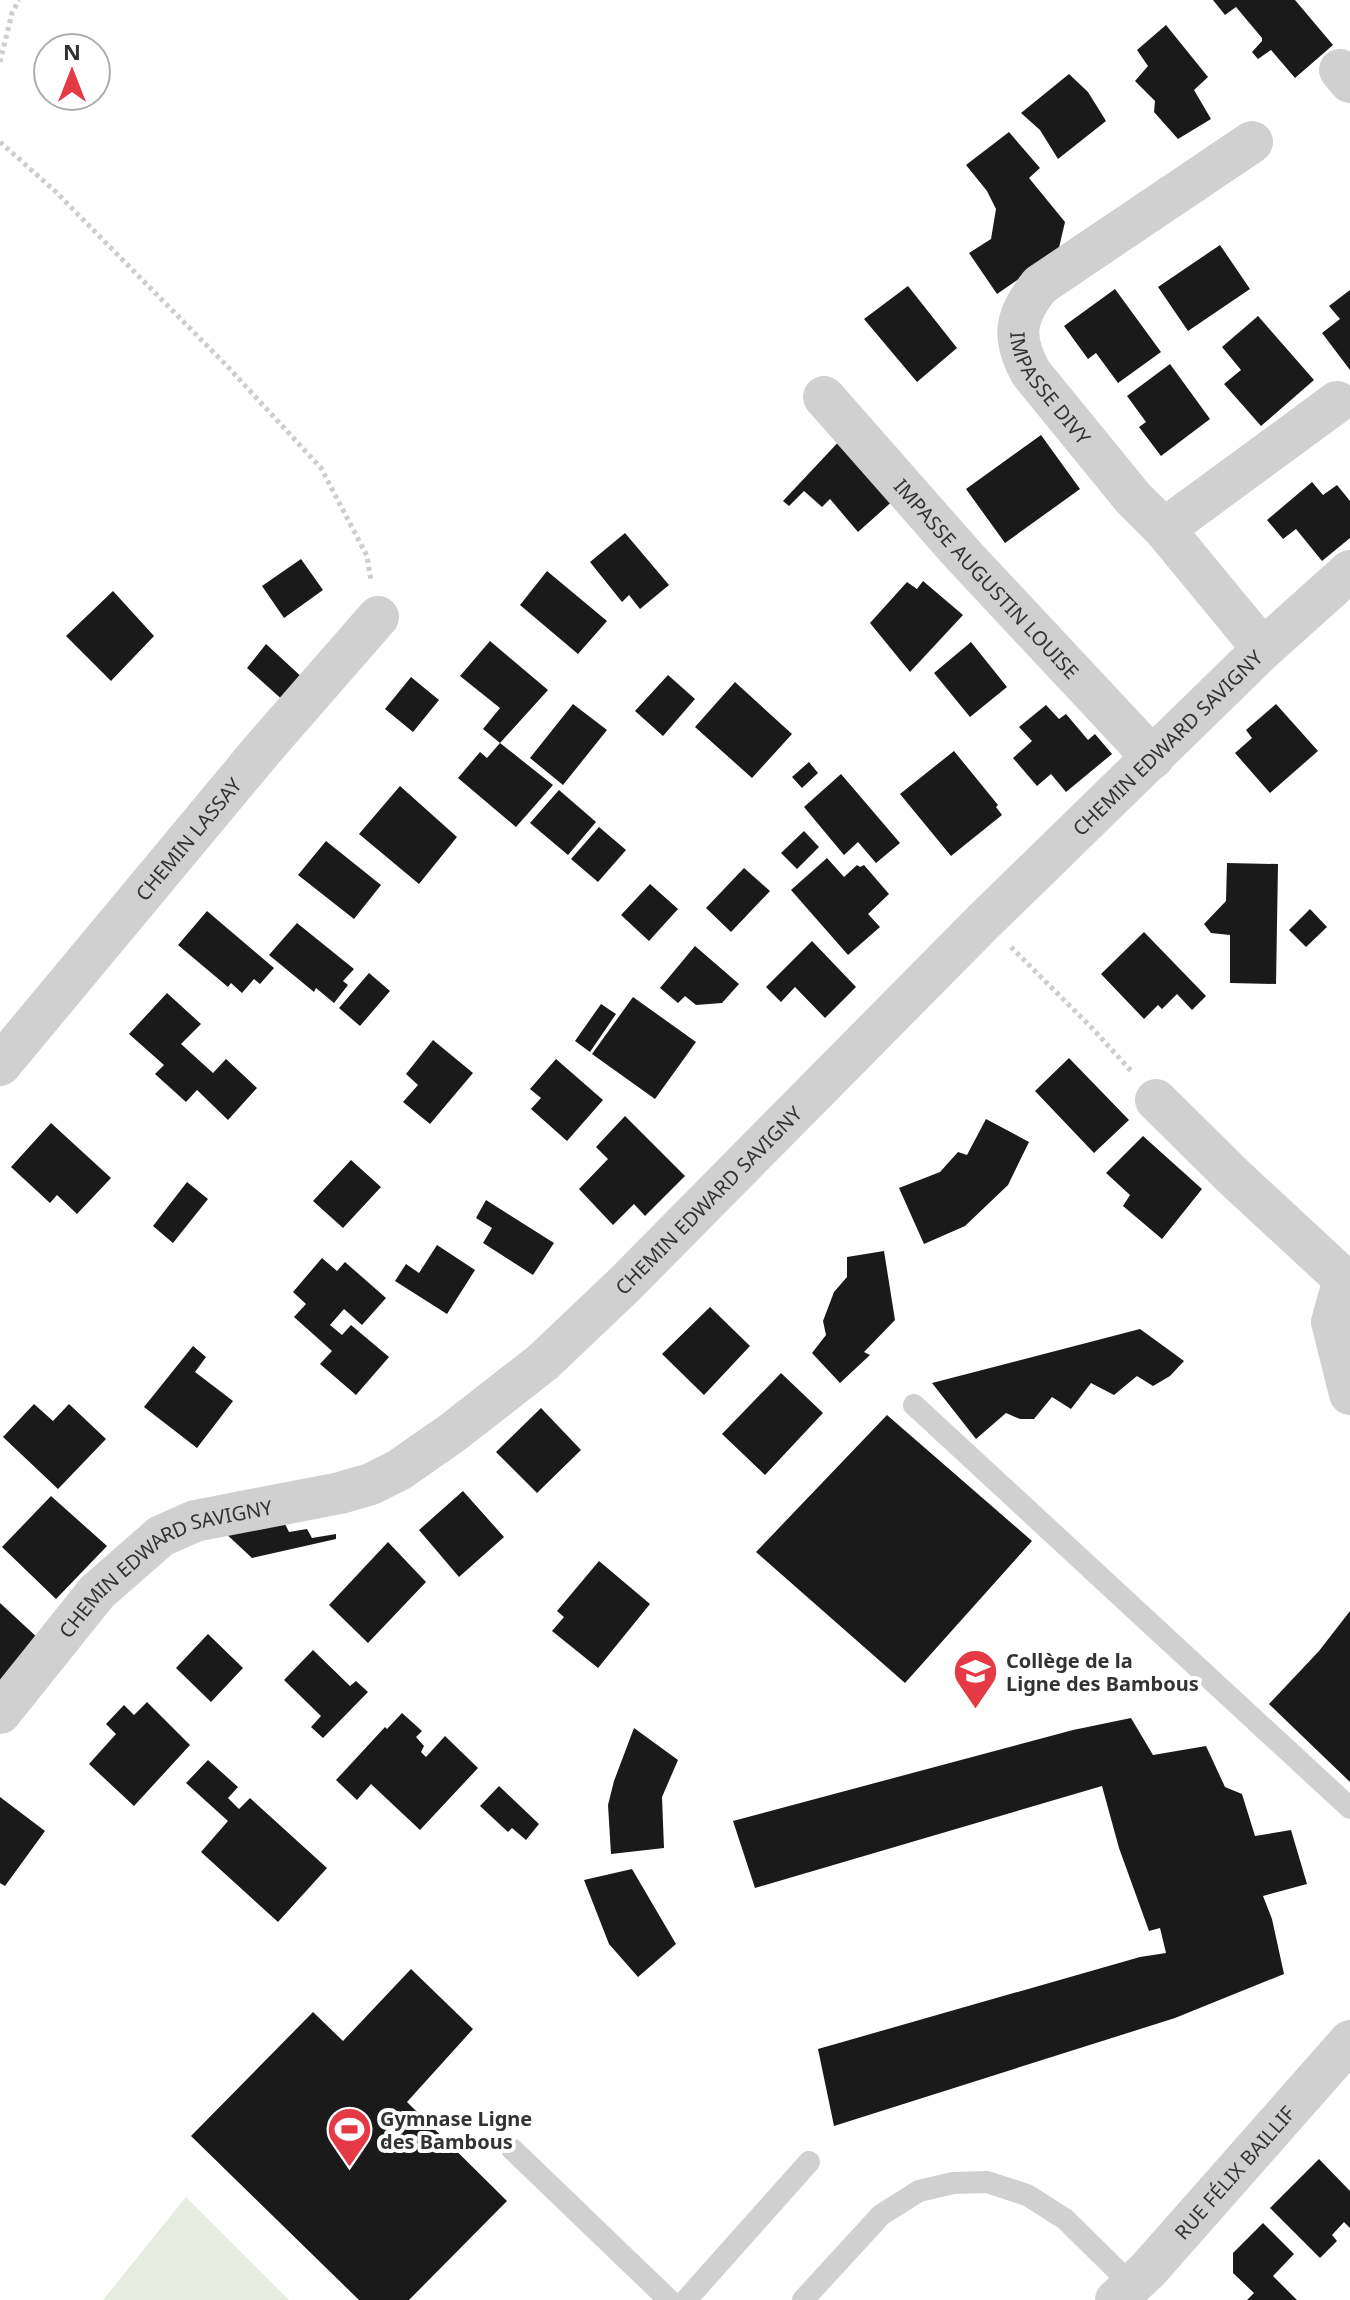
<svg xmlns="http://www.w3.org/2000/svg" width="1350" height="2300" font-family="'Noto Sans',sans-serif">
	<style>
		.garden { fill: #e6ecdf }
		.building { fill: #1a1a1a }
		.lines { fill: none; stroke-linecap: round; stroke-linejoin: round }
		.path { stroke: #cdcdcd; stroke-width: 5; stroke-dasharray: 4 4; stroke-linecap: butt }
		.lane { stroke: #d0d0d0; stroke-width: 22 }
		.street { stroke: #d0d0d0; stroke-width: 42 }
		.labels { text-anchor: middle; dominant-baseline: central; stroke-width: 8; stroke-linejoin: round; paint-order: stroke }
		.street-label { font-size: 20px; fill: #333; stroke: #fff }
		.poi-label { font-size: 20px; font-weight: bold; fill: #333; stroke: #fff; text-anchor: start }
	</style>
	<rect width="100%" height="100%" fill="#fff"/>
	<path class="garden" d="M 186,2197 L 289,2300 L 103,2300 Z"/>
	<path class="building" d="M 1213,0 L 1295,0 L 1333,45 L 1295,78 L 1271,50 L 1258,59 L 1252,52 L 1262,41 L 1262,38 L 1236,7 L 1225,15 Z
		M 1166,25 L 1208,77 L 1194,90 L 1211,119 L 1178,139 L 1154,112 L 1155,101 L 1135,81 L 1148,66 L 1137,50 Z
		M 1069,74 L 1088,92 L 1106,121 L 1058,159 L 1040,130 L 1021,113 Z
		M 1009,132 L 1040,168 L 1029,178 L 1065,222 L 1058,252 L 997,294 L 969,253 L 991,239 L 996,209 L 987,191 L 966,165 Z
		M 1220,245 L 1250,289 L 1188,331 L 1158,287 Z
		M 908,286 L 957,348 L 917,382 L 864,319 Z
		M 1115,289 L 1161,352 L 1118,383 L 1096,353 L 1088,359 L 1064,326 Z
		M 1350,290 L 1350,370 L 1322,333 L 1340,319 L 1329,306 Z
		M 1258,316 L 1314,380 L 1261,426 L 1224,384 L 1241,370 L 1222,347 Z
		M 1170,364 L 1210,419 L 1161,456 L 1139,427 L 1146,422 L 1127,396 Z
		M 1041,435 L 1080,489 L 1005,543 L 966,489 Z
		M 844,436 L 905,490 L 858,532 L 830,499 L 822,507 L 804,491 L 789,506 L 783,501 Z
		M 1312,482 L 1323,495 L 1337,485 L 1350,501 L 1350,538 L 1322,561 L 1296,529 L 1283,539 L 1267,520 Z
		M 625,533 L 669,585 L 640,609 L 629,595 L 622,602 L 590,562 Z
		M 301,559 L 323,590 L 284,618 L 262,586 Z
		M 547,571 L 607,621 L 578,654 L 520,605 Z
		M 923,581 L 963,615 L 910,672 L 870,623 L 907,582 L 917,589 Z
		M 113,591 L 154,636 L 111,681 L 66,636 Z
		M 490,641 L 548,690 L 500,743 L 553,785 L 516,827 L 458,778 L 480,752 L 487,758 L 500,743 L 483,729 L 500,708 L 460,676 Z
		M 971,642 L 1007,687 L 970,717 L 934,673 Z
		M 266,644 L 306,681 L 286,703 L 247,668 Z
		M 668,675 L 695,699 L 663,736 L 635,711 Z
		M 411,677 L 439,700 L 413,732 L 385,709 Z
		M 735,682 L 792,734 L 752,778 L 695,727 Z
		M 573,704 L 607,730 L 563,785 L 530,758 Z
		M 1276,704 L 1318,751 L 1270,793 L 1235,753 L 1252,738 L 1246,730 Z
		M 1046,705 L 1059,719 L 1066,714 L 1088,740 L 1095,734 L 1112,754 L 1066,792 L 1051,774 L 1037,786 L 1013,758 L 1032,741 L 1019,727 Z
		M 954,751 L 998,805 L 996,807 L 1002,815 L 951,856 L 900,794 Z
		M 809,762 L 818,773 L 802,788 L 792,777 Z
		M 841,774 L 900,843 L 876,863 L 858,842 L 844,855 L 804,807 Z
		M 400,786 L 457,837 L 419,884 L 359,834 Z
		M 559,790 L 596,822 L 568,855 L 530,823 Z
		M 599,827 L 626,850 L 598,882 L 571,859 Z
		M 804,831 L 819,847 L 797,869 L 781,853 Z
		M 326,841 L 381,885 L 354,919 L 298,875 Z
		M 827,858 L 844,877 L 857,865 L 860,867 L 864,865 L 889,894 L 868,914 L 880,927 L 848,955 L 791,890 Z
		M 1227,863 L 1278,864 L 1276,984 L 1230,983 L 1230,935 L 1211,933 L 1204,924 L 1226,901 Z
		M 744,868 L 770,891 L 731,932 L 706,908 Z
		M 650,884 L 678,909 L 649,941 L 621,915 Z
		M 1310,909 L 1327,927 L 1306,947 L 1289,930 Z
		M 207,911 L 274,968 L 260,984 L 254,979 L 242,993 L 231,983 L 228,987 L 178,945 Z
		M 297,923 L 354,969 L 343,981 L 348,985 L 334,1003 L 316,988 L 314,992 L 269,955 Z
		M 1144,932 L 1206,996 L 1192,1010 L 1177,994 L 1162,1009 L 1158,1005 L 1144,1019 L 1101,974 Z
		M 812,941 L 856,987 L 825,1018 L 795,987 L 781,1002 L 766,987 Z
		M 695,946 L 739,984 L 722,1003 L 696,1005 L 685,996 L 678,1003 L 660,988 Z
		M 369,973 L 390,991 L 360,1026 L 339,1008 Z
		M 167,993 L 201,1024 L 181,1044 L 213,1073 L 226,1059 L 257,1088 L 228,1120 L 197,1090 L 186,1102 L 155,1074 L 164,1065 L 129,1034 Z
		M 633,997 L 696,1042 L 655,1099 L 592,1054 Z
		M 601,1004 L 616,1014 L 590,1052 L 575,1041 Z
		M 433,1040 L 473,1073 L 430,1124 L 403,1102 L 418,1085 L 406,1074 Z
		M 1069,1058 L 1129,1120 L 1094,1153 L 1035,1091 Z
		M 556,1059 L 603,1100 L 567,1141 L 531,1109 L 541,1098 L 530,1089 Z
		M 625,1116 L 685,1176 L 645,1216 L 634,1204 L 613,1225 L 579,1189 L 608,1159 L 596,1147 Z
		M 986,1119 L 1029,1142 L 1008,1185 L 965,1226 L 924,1244 L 899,1188 L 940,1172 L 958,1152 L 967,1155 Z
		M 51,1123 L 111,1178 L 77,1214 L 57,1195 L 50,1203 L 11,1167 Z
		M 1143,1136 L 1202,1189 L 1162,1239 L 1123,1206 L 1130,1195 L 1106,1173 Z
		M 351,1160 L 381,1187 L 343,1228 L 313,1201 Z
		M 187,1182 L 208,1199 L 173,1243 L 153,1226 Z
		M 486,1200 L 554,1243 L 533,1275 L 483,1243 L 492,1228 L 476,1218 Z
		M 437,1245 L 475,1270 L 447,1314 L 395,1281 L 406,1264 L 419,1273 Z
		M 884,1251 L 895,1320 L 864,1352 L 870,1355 L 840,1383 L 812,1353 L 826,1335 L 823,1321 L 834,1292 L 847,1277 L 847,1257 Z
		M 322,1258 L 337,1271 L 345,1262 L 386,1298 L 362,1325 L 344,1309 L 330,1325 L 342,1335 L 351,1325 L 389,1357 L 356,1395 L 320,1364 L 332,1351 L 294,1317 L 306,1304 L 293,1292 Z
		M 710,1307 L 750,1346 L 704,1395 L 662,1354 Z
		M 1140,1329 L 1184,1361 L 1170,1376 L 1153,1386 L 1137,1376 L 1114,1395 L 1091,1383 L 1071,1409 L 1052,1397 L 1034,1419 L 1020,1419 L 1006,1413 L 976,1439 L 932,1383 Z
		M 193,1346 L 206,1357 L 195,1372 L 233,1401 L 197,1448 L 144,1407 Z
		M 781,1373 L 823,1413 L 765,1475 L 722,1434 Z
		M 34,1404 L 53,1421 L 69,1404 L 106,1439 L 58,1489 L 3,1437 Z
		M 541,1408 L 581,1450 L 537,1493 L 496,1452 Z
		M 887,1415 L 1032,1541 L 905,1683 L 756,1552 Z
		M 463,1491 L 504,1537 L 459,1577 L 419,1530 Z
		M 51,1496 L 107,1546 L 56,1599 L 2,1547 Z
		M 283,1520 L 289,1532 L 307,1529 L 312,1538 L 336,1534 L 336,1539 L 252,1558 L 222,1530 Z
		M 388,1542 L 426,1582 L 368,1643 L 329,1605 Z
		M 599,1561 L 650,1604 L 598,1668 L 552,1631 L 564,1617 L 557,1611 Z
		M 0,1603 L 39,1639 L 0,1681 Z
		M 1350,1611 L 1350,1782 L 1269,1704 L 1319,1651 Z
		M 208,1634 L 243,1668 L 211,1702 L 176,1668 Z
		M 313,1650 L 350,1686 L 356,1681 L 368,1692 L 323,1738 L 311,1727 L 321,1716 L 284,1680 Z
		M 147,1702 L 190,1745 L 134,1806 L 89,1764 L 116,1734 L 106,1724 L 124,1705 L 134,1715 Z
		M 402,1713 L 422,1731 L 416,1737 L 424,1746 L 421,1752 L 426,1757 L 445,1736 L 478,1768 L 420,1830 L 371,1784 L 357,1800 L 336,1780 L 385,1727 L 387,1729 Z
		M 1131,1718 L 1153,1755 L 1206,1746 L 1225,1787 L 1242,1794 L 1255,1836 L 1291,1830 L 1307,1884 L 1263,1896 L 1272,1919 L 1284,1974 L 1175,2018 L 834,2126 L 818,2049 L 1140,1957 L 1166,1953 L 1160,1928 L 1149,1931 L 1119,1848 L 1102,1786 L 755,1888 L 733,1821 L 1073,1730 Z
		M 634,1728 L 678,1760 L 662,1797 L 664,1848 L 611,1854 L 608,1805 L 614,1781 Z
		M 208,1760 L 238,1787 L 228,1798 L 239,1809 L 250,1798 L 327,1868 L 278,1922 L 201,1852 L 228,1821 L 186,1783 Z
		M 499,1786 L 539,1824 L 526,1840 L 512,1828 L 508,1832 L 480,1806 Z
		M 0,1797 L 45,1831 L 5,1886 L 0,1883 Z
		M 632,1869 L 676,1944 L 638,1977 L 609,1944 L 584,1880 Z
		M 411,1969 L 473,2029 L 407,2102 L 507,2201 L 409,2300 L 359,2300 L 191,2136 L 313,2012 L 343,2041 Z
		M 1319,2159 L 1350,2191 L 1350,2228 L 1344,2222 L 1332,2235 L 1337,2241 L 1320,2258 L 1270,2208 Z
		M 1263,2223 L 1294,2254 L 1273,2276 L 1297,2300 L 1247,2300 L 1254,2293 L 1233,2273 L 1233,2253 Z"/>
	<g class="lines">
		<path class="path" d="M 0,62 L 12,13 L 19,0
			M 0,142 L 55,191 L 227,366 L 321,468 L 367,556 L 371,581
			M 1011,947 L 1093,1029 L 1132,1072"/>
		<path class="lane" d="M 914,1405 L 1350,1808
			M 512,2149 L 669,2300
			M 686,2300 L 809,2162
			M 803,2300 L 881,2215 L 919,2191 L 953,2183 L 987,2182 L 1027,2195 L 1065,2219 L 1132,2285"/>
		<g class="street">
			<path d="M 1340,70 L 1350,82"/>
			<path id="s1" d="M 1252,142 L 1040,285 C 1015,316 1011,337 1031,373 L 1133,498 L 1164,529 L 1263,649"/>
			<path id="s2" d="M 824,397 L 964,556 L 1153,758"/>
			<path d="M 1164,529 L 1337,402"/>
			<path id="s3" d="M 0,1065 L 262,750 L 378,617"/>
			<path d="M 1156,1100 L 1235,1178 L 1344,1279"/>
			<path d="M 1344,1279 L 1332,1322 L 1350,1394"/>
			<path id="s4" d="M 0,1713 L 97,1592 L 161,1536 L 195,1521 L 340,1493 L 371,1484 L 399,1470 L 452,1433 L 543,1362 L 624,1285 L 983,922 L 1263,649 L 1350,571"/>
			<path id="s5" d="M 1116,2300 L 1148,2270 L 1350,2041"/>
		</g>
	</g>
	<defs>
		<symbol id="school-pin" viewBox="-11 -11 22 30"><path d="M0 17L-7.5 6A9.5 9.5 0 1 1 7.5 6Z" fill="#e63946" stroke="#fff"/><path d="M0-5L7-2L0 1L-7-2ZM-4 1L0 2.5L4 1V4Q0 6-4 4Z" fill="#fff"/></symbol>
		<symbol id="stadium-pin" viewBox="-11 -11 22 30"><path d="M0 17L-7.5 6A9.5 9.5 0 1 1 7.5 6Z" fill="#e63946" stroke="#fff"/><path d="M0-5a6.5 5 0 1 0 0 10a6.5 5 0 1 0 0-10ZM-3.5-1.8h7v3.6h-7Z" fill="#fff"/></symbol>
	</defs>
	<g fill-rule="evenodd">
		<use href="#school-pin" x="950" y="1646" width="51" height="69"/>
		<use href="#stadium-pin" x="324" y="2104" width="51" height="69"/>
	</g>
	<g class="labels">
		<g class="street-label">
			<text stroke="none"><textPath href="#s1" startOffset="374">IMPASSE DIVY</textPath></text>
			<text stroke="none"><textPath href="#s2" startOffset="244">IMPASSE AUGUSTIN LOUISE</textPath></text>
			<text stroke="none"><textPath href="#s4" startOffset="1548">CHEMIN EDWARD SAVIGNY</textPath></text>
			<text stroke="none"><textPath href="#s3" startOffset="294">CHEMIN LASSAY</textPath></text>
			<text stroke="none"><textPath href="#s4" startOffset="900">CHEMIN EDWARD SAVIGNY</textPath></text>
			<text stroke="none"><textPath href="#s4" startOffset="228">CHEMIN EDWARD SAVIGNY</textPath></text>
			<text stroke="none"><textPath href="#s5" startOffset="174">RUE FÉLIX BAILLIF</textPath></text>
		</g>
		<g class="poi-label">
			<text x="1006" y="1660">Collège de la<tspan x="1006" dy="23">Ligne des Bambous</tspan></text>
			<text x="380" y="2118">Gymnase Ligne<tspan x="380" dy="23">des Bambous</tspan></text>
		</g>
	</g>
	<g transform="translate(72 72)"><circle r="38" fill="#ffffff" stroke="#adadad" stroke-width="2"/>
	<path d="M0-6L14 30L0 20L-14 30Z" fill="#e63946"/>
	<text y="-12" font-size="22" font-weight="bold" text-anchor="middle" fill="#333333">N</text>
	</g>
</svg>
